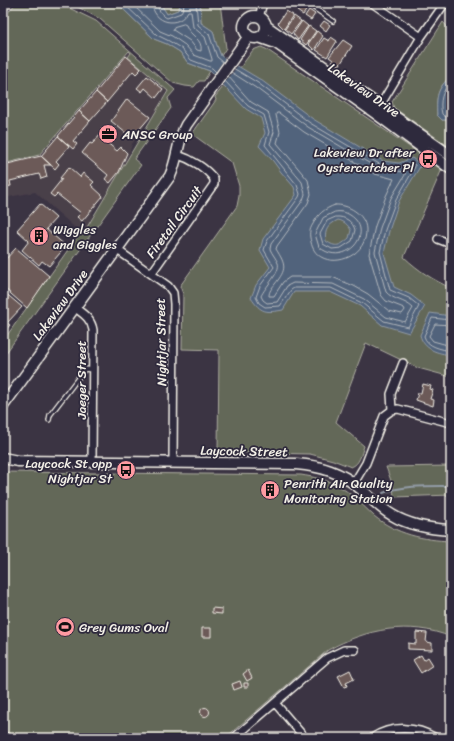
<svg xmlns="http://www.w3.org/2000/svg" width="454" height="741" font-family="Sriracha,sans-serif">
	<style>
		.built { fill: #4a3f4a }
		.green { fill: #646758; stroke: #acaca0 }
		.water { fill: #51637c; stroke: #929ca7; fill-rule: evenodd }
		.pier { fill: #3b3443 }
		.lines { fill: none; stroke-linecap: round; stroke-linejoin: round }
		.shore { stroke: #b3b8bd; stroke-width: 1 }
		.stream { stroke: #929ca7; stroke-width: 2 }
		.building { fill: #6c5a59; stroke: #f4f1e8 }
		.lane-casing { stroke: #f4f1e8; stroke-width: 6 }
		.street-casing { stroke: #f4f1e8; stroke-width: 10 }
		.secondary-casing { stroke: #f4f1e8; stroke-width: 13 }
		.lane { stroke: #2f2a3d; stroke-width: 3.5 }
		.street { stroke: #2f2a3d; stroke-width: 7 }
		.secondary { stroke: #2f2a3d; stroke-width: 10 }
		.labels { text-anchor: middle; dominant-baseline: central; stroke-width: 3.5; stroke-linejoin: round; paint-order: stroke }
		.street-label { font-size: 13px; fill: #f4f1e8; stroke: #2f2a3d }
		.poi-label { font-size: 13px; fill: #f4f1e8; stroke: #2f2a3d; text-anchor: start }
	</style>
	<rect width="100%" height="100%" fill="#3b3443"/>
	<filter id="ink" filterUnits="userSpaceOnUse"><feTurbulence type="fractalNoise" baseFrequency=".025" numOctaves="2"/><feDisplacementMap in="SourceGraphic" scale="8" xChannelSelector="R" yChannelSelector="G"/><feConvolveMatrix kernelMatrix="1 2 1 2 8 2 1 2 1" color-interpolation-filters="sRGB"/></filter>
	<g filter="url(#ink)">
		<path class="built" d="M 130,51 L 170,85 L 156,110 L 132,144 L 127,162 L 119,176 L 93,212 L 91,221 L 82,234 L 35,192 L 4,198 L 3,165 L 40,155 Z"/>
		<path class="green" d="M 16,3 L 117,3 L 154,39 L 167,44 L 180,52 L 188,63 L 210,71 L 204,81 L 199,81 L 194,87 L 185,86 L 173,83 L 100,19 L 76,6 L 65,6 L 96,21 L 175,90 L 168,98 L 171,108 L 134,159 L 141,165 L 3,357 L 3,341 L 80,233 L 83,234 L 168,91 L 128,57 L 131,53 L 129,51 L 39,155 L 3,164 L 3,18 Z
			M 160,3 L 181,3 L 178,10 L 167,14 Z
			M 200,3 L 220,3 L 226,48 L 221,56 L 216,43 L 213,31 L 201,23 Z
			M 443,22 L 451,31 L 451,76 C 437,88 436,97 437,115 L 442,120 L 451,120 L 451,148 L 394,108 L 392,102 Z
			M 261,47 L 266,49 L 442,169 L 404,257 C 419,271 433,280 451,288 L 451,377 L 418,368 L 366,343 L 336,422 L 364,446 C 361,454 360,464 351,467 L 333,460 L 310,454 L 218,452 L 219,350 L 182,349 L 183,294 L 180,286 L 237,206 L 239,196 L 239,186 L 232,163 L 192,134 L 216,100 L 215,97 L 223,87 L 226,87 L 253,50 Z
			M 451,466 L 451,495 L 394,497 L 393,486 L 386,467 Z
			M 3,472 L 301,475 C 313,477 325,479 336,485 C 351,492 362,505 374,516 C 396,534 423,540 451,541 L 451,637 C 409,620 366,629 328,650 L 225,738 L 12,738 L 3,732 Z"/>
		<path class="water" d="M 117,3 L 160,3 L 167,14 L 178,10 L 181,3 L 200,3 L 201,23 L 213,31 L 216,43 L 221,56 L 261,80 L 313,119 L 383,161 L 399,163 L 412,158 L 421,165 L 399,201 L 389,231 L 384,253 L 394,287 L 411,295 L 425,306 L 409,333 L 382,325 L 360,306 L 330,292 L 294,292 L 283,310 C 266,313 261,313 251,298 L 256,285 L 270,267 L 260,250 L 263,239 L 296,195 L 294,187 L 281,172 L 273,161 L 259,146 L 265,133 L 261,118 L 246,109 L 210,71 L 188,63 L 180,52 L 167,44 L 154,39 ZM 338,220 C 344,221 348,225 351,230 L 349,238 C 340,246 336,248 326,241 C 324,230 328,225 338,220 Z
			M 451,76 L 451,120 L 442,120 L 437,115 C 436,96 437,89 451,76 Z
			M 430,313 L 451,316 L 451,355 C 437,353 424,350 420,335 Z"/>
		<path class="pier" d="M 226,57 L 239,64 L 222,87 L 212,76 Z"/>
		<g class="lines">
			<path class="shore" d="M 123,3 L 157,35 L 169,41 L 182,49 L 191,60 L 212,68 L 216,72
				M 131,3 L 160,31 L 172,36 L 185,45 L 194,55 L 210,61 L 212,61 L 212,59 L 205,37 L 193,27 L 191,11 L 188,11 C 179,29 153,24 152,3
				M 157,3 C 157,8 162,16 167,18 L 181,13 L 185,3
				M 196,3 L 198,25 L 209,34 L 217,57 L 223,62
				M 184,24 L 186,25 C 190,37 203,38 201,51 L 197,50 L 190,41 L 173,30 L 174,27 Z
				M 228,76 L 251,102 L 268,112 L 274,132 L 270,144 L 302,182 L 305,194 L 303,200 L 271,244 L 270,249 C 272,254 276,258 278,263 C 281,272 265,287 261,296 L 263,300 L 267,303 L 277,302 L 287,286 L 293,283 L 333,284 L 364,299 L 386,317 L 405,322 L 413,308 C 405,300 393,300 386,292 L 375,252 L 380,228 L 391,198 L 405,175 L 405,172 L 379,169 L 308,127 L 256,88 L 231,72
				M 225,81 L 248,106 L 264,115 L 269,132 L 265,145 L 297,185 L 300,194 L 299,197 L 267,241 L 264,250 L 274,267 L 260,286 L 256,297 L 259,303 L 265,307 L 280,306 L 291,290 L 294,288 L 331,288 L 362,303 L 384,321 L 408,327 L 419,306 L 409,298 L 390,290 L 380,252 L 385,230 L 396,200 L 415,167 L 415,165 L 411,163 L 399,167 L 381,165 L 310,123 L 258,83 L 233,68
				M 451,82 C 442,90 439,102 442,114 L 444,116 L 451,116
				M 277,113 L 279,113 L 304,132 L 375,174 L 394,179 L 386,196 L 375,226 L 369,254 L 381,295 L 386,301 L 404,308 L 405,310 L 402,314 L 389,311 L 368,294 L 354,286 L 332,277 L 290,277 L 283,282 L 274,296 L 269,296 C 269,291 272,288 275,284 C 287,269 286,265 276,249 L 277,246 L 308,203 L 311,194 L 308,180 L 277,143 L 280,132 L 276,115 Z
				M 335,205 C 348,204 365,214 366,229 C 368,262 317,273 311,242 C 309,235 309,230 313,224 C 318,214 324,209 335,205 Z
				M 335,212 C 341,211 345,212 350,215 C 377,232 345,269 319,247 L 315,234 L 323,218 Z
				M 336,217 C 345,216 353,222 355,230 L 352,241 L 341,248 L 332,249 L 323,244 L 320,234 L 327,221 Z
				M 451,320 L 432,318 L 424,336 C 427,347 441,349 451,351
				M 451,325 L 435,324 L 429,336 L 433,341 L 451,346"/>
			<path class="stream" d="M 383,493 C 404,485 428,486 451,486"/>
		</g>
		<path class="building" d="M 292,3 L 300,3 L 296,9 L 290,5 Z
			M 302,5 L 307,9 L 303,15 L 297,11 Z
			M 309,10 L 315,14 L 311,20 L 305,16 Z
			M 286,11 L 293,15 L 284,29 L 278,23 Z
			M 294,16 L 301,21 L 291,34 L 285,29 Z
			M 302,21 L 308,26 L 298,40 L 293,34 Z
			M 324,21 L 330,25 L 326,31 L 320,26 Z
			M 309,26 L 316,31 L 306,45 L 300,40 Z
			M 317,31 L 323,36 L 314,50 L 308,44 Z
			M 331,37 L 337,41 L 327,57 L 316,50 L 324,38 L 329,41 Z
			M 343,40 L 352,46 L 339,66 L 332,62 L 333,60 L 329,57 Z
			M 126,56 L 141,69 L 136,74 L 133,71 L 107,102 L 96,92 Z
			M 147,76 L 163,89 L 156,98 L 145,88 L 142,92 L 137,88 Z
			M 96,92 L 107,102 L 90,121 L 79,111 Z
			M 127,99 L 150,117 L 132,138 L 111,121 Z
			M 79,111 L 90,121 L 73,141 L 77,144 L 73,149 L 58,136 Z
			M 103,132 L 107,136 L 104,140 L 117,151 L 121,147 L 127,153 L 119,172 L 110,183 L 105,179 L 108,175 L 82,153 L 90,143 L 92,144 Z
			M 58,136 L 69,146 L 56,161 L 59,164 L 55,169 L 41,156 Z
			M 41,156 L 51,165 L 44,165 L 47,177 L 41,179 L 39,174 L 10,181 L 11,186 L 4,187 L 3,165 Z
			M 69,167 L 80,177 L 83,173 L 94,182 L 91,185 L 103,196 L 82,221 L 77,217 L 81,213 L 57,194 L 54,197 L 50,194 L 62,179 L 60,178 Z
			M 40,204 L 56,218 L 46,229 L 66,246 L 49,266 L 42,261 L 39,265 L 22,250 L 29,241 L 17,230 Z
			M 16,248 L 49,276 L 27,308 L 3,287 L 3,262 Z
			M 3,291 L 22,307 L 7,323 L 10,325 L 3,333 Z
			M 423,384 L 431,386 L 430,389 L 433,390 L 430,399 L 434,400 L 433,406 L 416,400 L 418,393 L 421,393 Z
			M 268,487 L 273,488 L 272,492 L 267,491 Z
			M 212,608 L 222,609 L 222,614 L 212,613 Z
			M 202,628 L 211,628 L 211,637 L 202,637 Z
			M 416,632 L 427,633 L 426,642 L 432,643 L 432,650 L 408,649 L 408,643 L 416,644 Z
			M 421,655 L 424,660 L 428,657 L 433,665 L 421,673 L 413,660 Z
			M 248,670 L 252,678 L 247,681 L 243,674 Z
			M 350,670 L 354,679 L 346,683 L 347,686 L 344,687 L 338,676 Z
			M 240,681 L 242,687 L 234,690 L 232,684 Z
			M 244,683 L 248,683 L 248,687 L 244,687 Z
			M200.5 712a4.5 4.5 0 1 1 9 0a4.5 4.5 0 1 1-9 0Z"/>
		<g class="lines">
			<defs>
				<path id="lane" d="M 307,3 L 333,21
					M 49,420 L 50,415 L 85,369 L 93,370"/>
				<path id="street" d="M 372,3 L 421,37
					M 259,17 L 263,3
					M 378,109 L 421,37 L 445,3
					M 438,239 L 451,244
					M 116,249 L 168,286 L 173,293 L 174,304 L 173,463
					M 151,274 L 214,184 L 214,179 C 206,168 191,159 178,155
					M 74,307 C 83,314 91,318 93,330 L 92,462
					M 392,410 L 391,394 L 403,363
					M 354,483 L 366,463 L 384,416 L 392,410 L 398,409 L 451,423
					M 275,703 L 305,738
					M 234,738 L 327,658 L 344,650 L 355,650
					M 372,738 C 392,725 416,726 436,738"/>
				<path id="secondary" d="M244 27a11 11 0 1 1 22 0a11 11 0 1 1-22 0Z
					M 266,26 L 451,156
					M 259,37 L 276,43 L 375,113 L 451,169
					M 3,406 L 170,176 C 178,159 177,141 186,125 L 249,36
					M 3,458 L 18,461 L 296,464 C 321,466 341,472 361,489 C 371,498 380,508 392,515 C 410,526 430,529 451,530
					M 3,737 L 5,738"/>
			</defs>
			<use href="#lane" class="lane-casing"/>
			<use href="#street" class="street-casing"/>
			<use href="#secondary" class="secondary-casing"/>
			<use href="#lane" class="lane"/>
			<use href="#street" class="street"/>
			<use href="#secondary" class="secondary"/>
		</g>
	</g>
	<defs>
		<symbol id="office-disc" viewBox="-11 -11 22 22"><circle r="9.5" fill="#ff9aa2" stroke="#2f2a3d"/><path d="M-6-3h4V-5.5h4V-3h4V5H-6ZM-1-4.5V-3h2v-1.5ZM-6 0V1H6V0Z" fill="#111"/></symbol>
		<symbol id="bus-disc" viewBox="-11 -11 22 22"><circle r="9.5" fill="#ff9aa2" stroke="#2f2a3d"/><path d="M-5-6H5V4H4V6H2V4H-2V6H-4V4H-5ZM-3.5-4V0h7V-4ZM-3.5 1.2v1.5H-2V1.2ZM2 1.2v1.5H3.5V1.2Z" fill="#111"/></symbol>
		<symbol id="building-disc" viewBox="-11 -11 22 22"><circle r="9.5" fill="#ff9aa2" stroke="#2f2a3d"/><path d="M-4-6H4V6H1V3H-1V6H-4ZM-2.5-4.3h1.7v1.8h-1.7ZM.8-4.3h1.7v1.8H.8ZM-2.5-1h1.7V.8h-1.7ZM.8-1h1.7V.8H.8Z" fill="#111"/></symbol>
		<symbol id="stadium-disc" viewBox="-11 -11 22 22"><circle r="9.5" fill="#ff9aa2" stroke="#2f2a3d"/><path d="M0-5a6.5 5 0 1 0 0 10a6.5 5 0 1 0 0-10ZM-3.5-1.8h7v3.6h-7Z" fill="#111"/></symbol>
	</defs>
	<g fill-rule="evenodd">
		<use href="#office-disc" x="97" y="123" width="22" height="22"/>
		<use href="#bus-disc" x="417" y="148" width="22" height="22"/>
		<use href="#building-disc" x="28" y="225" width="22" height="22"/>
		<use href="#bus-disc" x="115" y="459" width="22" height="22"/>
		<use href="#building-disc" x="259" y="479" width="22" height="22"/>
		<use href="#stadium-disc" x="54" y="616" width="22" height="22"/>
	</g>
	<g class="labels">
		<g class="street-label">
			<text transform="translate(364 90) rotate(35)">Lakeview Drive</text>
			<text transform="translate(174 222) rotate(-54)">Firetail Circuit</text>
			<text transform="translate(60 305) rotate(-54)">Lakeview Drive</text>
			<text transform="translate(161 342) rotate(-91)">Nightjar Street</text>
			<text transform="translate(81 380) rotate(-90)">Jaeger Street</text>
			<text transform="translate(244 451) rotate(1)">Laycock Street</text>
		</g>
		<g class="poi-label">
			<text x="122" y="134">ANSC Group</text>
			<text x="414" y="152" text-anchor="end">Lakeview Dr after<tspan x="414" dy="15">Oystercatcher Pl</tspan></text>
			<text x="53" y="229">Wiggles<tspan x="53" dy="15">and Giggles</tspan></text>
			<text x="112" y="463" text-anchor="end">Laycock St opp<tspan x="112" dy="15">Nightjar St</tspan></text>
			<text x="284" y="483">Penrith Air Quality<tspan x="284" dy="15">Monitoring Station</tspan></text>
			<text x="79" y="627">Grey Gums Oval</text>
		</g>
	</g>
	<rect width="454" height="741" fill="none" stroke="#2f2a3d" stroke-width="16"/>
	<rect x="8" y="8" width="438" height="725" fill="none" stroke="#f4f1e8" stroke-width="1.5" filter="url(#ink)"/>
</svg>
